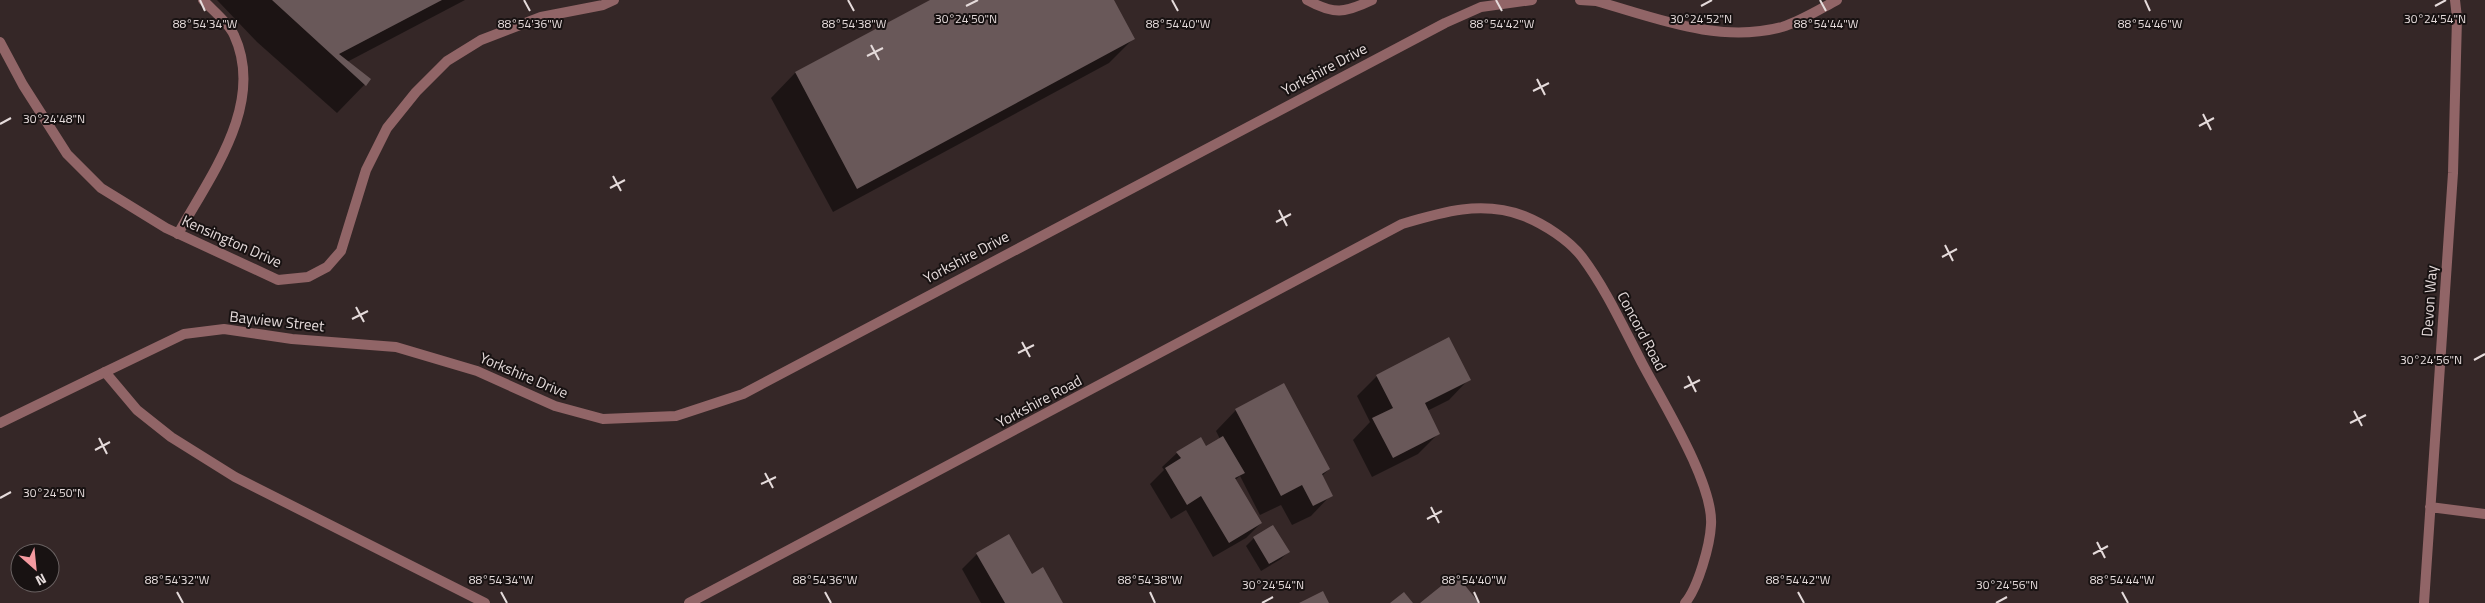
<svg xmlns="http://www.w3.org/2000/svg" width="2485" height="603" font-family="'Titillium Web',sans-serif">
	<style>
		.shadow { fill: #0007 }
		.building { fill: #695859 }
		.lines { fill: none; stroke-linecap: round; stroke-linejoin: round }
		.service { stroke: #916567; stroke-width: 10 }
		.minor { stroke: #916567; stroke-width: 10 }
		.tertiary { stroke: #916567; stroke-width: 10 }
		.ticks { fill: none; stroke: #e5dbdb; stroke-width: 2 }
		.labels { text-anchor: middle; dominant-baseline: central; stroke-width: 4; stroke-linejoin: round; paint-order: stroke }
		.street-label { font-size: 15px; fill: #e5dbdb; stroke: #181212 }
		.ticks-label { font-size: 12px; text-anchor: middle; fill: #e5dbdb; stroke: #181212; stroke-width: 4; stroke-linejoin: round; paint-order: stroke }
	</style>
	<rect width="100%" height="100%" fill="#352727"/>
	<path class="shadow" d="M 217,0 L 465,0 L 347,62 L 369,80 L 337,113 L 257,42 Z
		M 932,0 L 1112,0 L 1133,39 L 1109,63 L 833,212 L 771,98 L 795,73 Z
		M 1377,376 L 1469,379 L 1449,400 L 1427,411 L 1439,433 L 1418,454 L 1372,477 L 1353,440 L 1370,422 L 1357,396 Z
		M 1236,410 L 1329,469 L 1322,476 L 1331,495 L 1311,516 L 1292,525 L 1281,505 L 1260,515 L 1240,476 L 1235,480 L 1261,523 L 1246,538 L 1213,557 L 1186,510 L 1171,519 L 1150,484 L 1164,470 L 1162,467 L 1177,453 L 1205,448 L 1220,439 L 1216,431 Z
		M 1254,538 L 1288,552 L 1281,559 L 1261,571 L 1246,546 Z
		M 977,554 L 1031,575 L 1062,603 L 981,603 L 962,569 Z"/>
	<path class="building" d="M 272,0 L 442,0 L 339,54 L 371,79 L 366,86 Z
		M 930,0 L 1114,0 L 1135,39 L 857,189 L 795,72 Z
		M 1449,337 L 1471,380 L 1425,403 L 1440,434 L 1393,458 L 1372,418 L 1393,408 L 1376,375 Z
		M 1284,383 L 1330,469 L 1322,474 L 1333,496 L 1313,506 L 1302,485 L 1281,496 L 1235,409 Z
		M 1223,436 L 1245,473 L 1235,478 L 1262,523 L 1229,543 L 1201,496 L 1187,505 L 1165,468 L 1181,458 L 1176,452 L 1201,437 L 1206,446 Z
		M 1273,525 L 1290,552 L 1269,564 L 1253,537 Z
		M 1009,534 L 1032,574 L 1043,567 L 1063,603 L 1005,603 L 976,553 Z
		M 1456,574 L 1479,603 L 1420,603 Z
		M 1323,591 L 1329,603 L 1299,603 Z
		M 1404,592 L 1413,603 L 1390,603 Z"/>
	<g class="lines">
		<path class="service" d="M 1307,0 C 1334,15 1345,13 1372,0
			M 178,234 C 210,176 266,104 234,35 C 228,22 212,10 203,0"/>
		<path class="minor" d="M 1580,0 L 1596,1 C 1656,18 1719,44 1782,27 C 1801,21 1820,9 1837,0
			M 0,42 L 23,85 L 67,154 L 101,188 L 166,228 L 278,280 L 308,277 L 327,267 L 341,251 L 366,170 L 387,128 L 416,92 L 447,61 L 481,40 L 541,17 L 603,5 L 614,0
			M 2430,507 L 2485,514
			M 485,603 L 235,477 L 171,437 L 137,410 L 105,372 L 184,334 L 224,329 L 292,339 L 396,347 L 477,371 L 555,406 L 603,419 L 676,416 L 743,394 L 1445,23 L 1481,7 L 1532,0
			M 689,603 L 1402,224 C 1442,212 1482,200 1524,216 C 1544,224 1569,240 1582,257 C 1606,289 1623,327 1642,363 C 1662,401 1714,484 1711,525 C 1710,545 1698,588 1685,603
			M 2424,603 L 2453,173 L 2457,18 L 2455,0"/>
		<path class="tertiary" d="M 0,423 L 105,372"/>
	</g>
	<path class="ticks" d="M 200,0 L 205,11M 524,0 L 530,11M 848,0 L 854,11M 1172,0 L 1178,11M 1496,0 L 1502,11M 1820,0 L 1826,11M 2145,0 L 2150,11M 966,6 L 978,0M 1701,6 L 1712,0M 2435,6 L 2446,0M 871,45 L 879,60M 867,56 L 883,48M 1537,79 L 1545,95M 1533,91 L 1549,83M 2203,114 L 2211,130M 0,124 L 11,118M 2199,126 L 2214,118M 613,176 L 621,191M 610,188 L 625,180M 1279,210 L 1287,226M 1276,222 L 1291,214M 1945,245 L 1953,261M 1942,257 L 1957,249M 356,307 L 364,322M 352,319 L 368,311M 1022,342 L 1030,357M 1018,353 L 1034,345M 2474,360 L 2485,354M 1688,376 L 1696,392M 1684,388 L 1700,380M 2354,411 L 2362,426M 2350,423 L 2366,415M 99,438 L 107,454M 95,450 L 110,442M 765,473 L 773,488M 761,484 L 776,477M 0,498 L 11,492M 1431,507 L 1439,523M 1427,519 L 1442,511M 2097,542 L 2105,558M 2093,554 L 2108,546M 177,592 L 183,603M 501,592 L 507,603M 825,592 L 831,603M 1150,592 L 1155,603M 1474,592 L 1479,603M 1798,592 L 1804,603M 2122,592 L 2128,603M 1262,603 L 1273,597M 1996,603 L 2007,597"/>
	<g class="labels">
		<g class="street-label">
			<text transform="translate(1324 69) rotate(-28)">Yorkshire Drive</text>
			<text transform="translate(232 241) rotate(24)">Kensington Drive</text>
			<text transform="translate(966 257) rotate(-28)">Yorkshire Drive</text>
			<text transform="translate(2429 301) rotate(-86)">Devon Way</text>
			<text transform="translate(277 321) rotate(6)">Bayview Street</text>
			<text transform="translate(1642 331) rotate(62)">Concord Road</text>
			<text transform="translate(524 375) rotate(23)">Yorkshire Drive</text>
			<text transform="translate(1039 401) rotate(-28)">Yorkshire Road</text>
		</g>
	</g>
	<g class="ticks-label">
		<text x="1701" y="23">30°24'52"N</text>
		<text x="2435" y="23">30°24'54"N</text>
		<text x="966" y="23">30°24'50"N</text>
		<text x="205" y="28">88°54'34"W</text>
		<text x="530" y="28">88°54'36"W</text>
		<text x="854" y="28">88°54'38"W</text>
		<text x="1178" y="28">88°54'40"W</text>
		<text x="1502" y="28">88°54'42"W</text>
		<text x="1826" y="28">88°54'44"W</text>
		<text x="2150" y="28">88°54'46"W</text>
		<text x="54" y="123">30°24'48"N</text>
		<text x="2431" y="364">30°24'56"N</text>
		<text x="54" y="497">30°24'50"N</text>
		<text x="177" y="584">88°54'32"W</text>
		<text x="501" y="584">88°54'34"W</text>
		<text x="825" y="584">88°54'36"W</text>
		<text x="1150" y="584">88°54'38"W</text>
		<text x="1474" y="584">88°54'40"W</text>
		<text x="1798" y="584">88°54'42"W</text>
		<text x="2122" y="584">88°54'44"W</text>
		<text x="1273" y="589">30°24'54"N</text>
		<text x="2007" y="589">30°24'56"N</text>
	</g>
	<g transform="translate(35 568) rotate(153)"><circle r="24" fill="#181212" stroke="#6a6262"/>
	<path d="M0-4L9 19L0 12L-9 19Z" fill="#f49aa0"/>
	<text y="-8" font-size="14" font-weight="bold" text-anchor="middle" fill="#e5dbdb">N</text>
	</g>
</svg>
